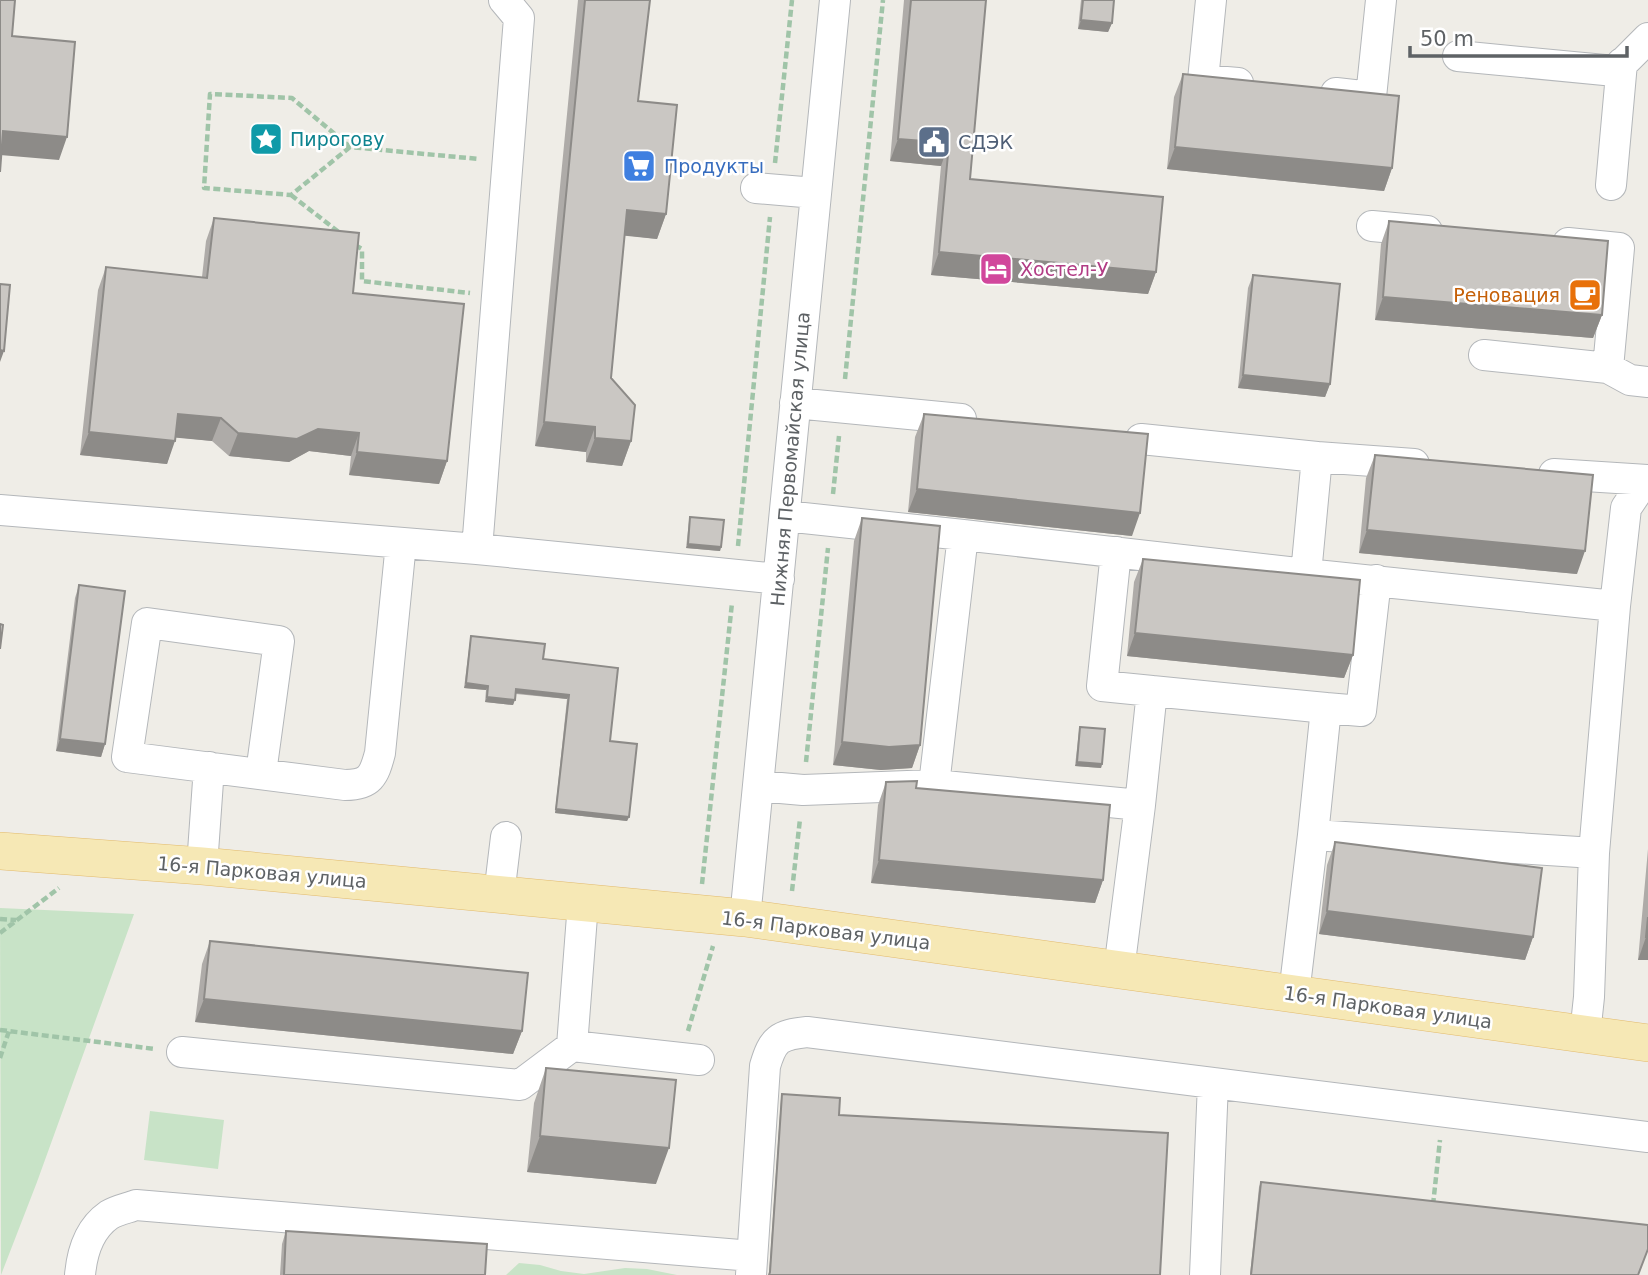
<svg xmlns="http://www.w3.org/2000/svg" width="1648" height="1275" font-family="'DejaVu Sans',sans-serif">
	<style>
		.green { fill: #c8e3c7 }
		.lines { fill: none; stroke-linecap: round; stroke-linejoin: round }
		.minor-casing { stroke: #b4b7ba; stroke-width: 32 }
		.major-casing { stroke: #e2ba6d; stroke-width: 38 }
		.path { stroke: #a0c4a8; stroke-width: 4.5; stroke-dasharray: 7 3.5; stroke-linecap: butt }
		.minor { stroke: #fff; stroke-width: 30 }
		.major { stroke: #f6e8b5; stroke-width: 37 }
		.wall { fill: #aeaba8 }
		.shaded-wall { fill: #8d8b88 }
		.building { fill: #cac7c3; stroke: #8d8b88; stroke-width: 2 }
		.labels { text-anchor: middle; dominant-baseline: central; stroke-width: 5; stroke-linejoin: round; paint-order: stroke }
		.culture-label { font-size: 19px; fill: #0d838f; stroke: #fff; text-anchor: start }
		.service-label { font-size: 19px; fill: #4e5e75; stroke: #fff; text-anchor: start }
		.shop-label { font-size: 19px; fill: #366cbe; stroke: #fff; text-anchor: start }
		.hotel-label { font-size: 19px; fill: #b23c85; stroke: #fff; text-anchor: start }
		.food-label { font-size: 19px; fill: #c56008; stroke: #fff; text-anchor: end }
		.street-label { font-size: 19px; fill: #5e6265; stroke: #fff }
	</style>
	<rect width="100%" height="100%" fill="#efede7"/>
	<path class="green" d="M 0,908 L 134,914 L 37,1182 L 1,1275 Z
		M 150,1111 L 224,1120 L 218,1169 L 144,1160 Z
		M 519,1263 L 540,1265 L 561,1271 L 584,1274 L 625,1268 L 647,1269 L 677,1275 L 506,1275 Z"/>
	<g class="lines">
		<defs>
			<path id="minor" d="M 504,0 L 519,18 L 477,549 L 779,579
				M 1211,0 L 1203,80 L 1238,83
				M 1458,56 L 1615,71 L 1648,38
				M 1336,93 L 1371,97 L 1381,0
				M 1611,185 L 1622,63
				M 756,188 L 815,193
				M 1372,226 L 1427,231
				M 1568,243 L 1619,248 L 1608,368
				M 1484,355 L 1608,368 L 1630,380 L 1648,382
				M 795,403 L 961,419
				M 1141,439 L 1317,457
				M 1414,464 L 1317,457 L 1306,574 L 1615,606
				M 1554,474 L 1648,480
				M 0,510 L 477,549
				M 963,535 L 1306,574
				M 1116,552 L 1102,686 L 1152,691
				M 1326,708 L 1361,711 L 1376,580
				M 261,773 L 279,641 L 147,623 L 127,757 L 345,785 C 370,785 374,776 380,753 L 401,543
				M 934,785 L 1140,805 L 1119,970
				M 758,786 L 803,790 L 934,785 L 963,535 L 785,516
				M 1140,805 L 1152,691 L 1326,708 L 1313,835 L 1594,853 L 1589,997 L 1585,1034
				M 1594,853 L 1615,606 L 1626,508 L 1645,480
				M 202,866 L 209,767
				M 499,895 L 506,837
				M 583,903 L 572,1046 L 699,1060
				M 745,918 L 835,0
				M 1294,994 L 1313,835
				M 182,1052 L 520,1085 L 572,1046
				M 1213,1083 L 1648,1137
				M 80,1275 C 82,1252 89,1229 109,1215 C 117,1210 128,1208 136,1205 L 752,1256
				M 751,1275 L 765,1066 C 773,1039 779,1035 807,1032 L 1213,1083 L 1205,1275"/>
			<path id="major" d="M 0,851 L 202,866 L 745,918 L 1648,1043"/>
		</defs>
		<use href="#minor" class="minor-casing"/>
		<use href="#major" class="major-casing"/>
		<path class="path" d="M 350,147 L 291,195 L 204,188 L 210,94 L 292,98 L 350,147 L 479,159
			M 775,163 L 792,0
			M 291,195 L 340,233
			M 355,245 L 362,249 L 362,281 L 470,293
			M 845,379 L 883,0
			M 833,494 L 839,436
			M 738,546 L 770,217
			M 806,762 L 828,548
			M 702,884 L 732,603
			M 792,891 L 800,819
			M 0,919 L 16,920
			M 0,933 L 59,888
			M 0,1030 L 155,1049
			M 688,1031 L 713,946
			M 0,1058 L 9,1031
			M 1433,1205 L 1440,1140"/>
		<use href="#minor" class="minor"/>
		<use href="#major" class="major"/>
	</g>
	<path class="wall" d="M 578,0 L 650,0 L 638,101 L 666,214 L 657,239 L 624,235 L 611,378 L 631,441 L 622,466 L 586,462 L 586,452 L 535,446 Z
		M 904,0 L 986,0 L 970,179 L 1156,272 L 1148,294 L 931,275 L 941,166 L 890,161 Z
		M 1081,0 L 1114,0 L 1112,23 L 1108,32 L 1078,29 Z
		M 1183,74 L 1392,168 L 1384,191 L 1167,169 L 1174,97 Z
		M 214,218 L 353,293 L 447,461 L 439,484 L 349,475 L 351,456 L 309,451 L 289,462 L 229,456 L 212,441 L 175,437 L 167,464 L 80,455 L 98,290 L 106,267 L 202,277 L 206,241 Z
		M 1389,221 L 1602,315 L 1593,338 L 1375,320 L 1381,244 Z
		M 1253,275 L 1330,384 L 1325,397 L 1238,388 L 1248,288 Z
		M 924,414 L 1132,536 L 908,512 L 915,437 Z
		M 1375,455 L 1577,574 L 1359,553 L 1366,478 Z
		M 690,517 L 721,547 L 720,551 L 686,548 L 689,521 Z
		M 862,518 L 920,745 L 912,768 L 881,770 L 833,765 L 854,541 Z
		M 1143,559 L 1353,655 L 1344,678 L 1127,656 L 1134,582 Z
		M 79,585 L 105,744 L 101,757 L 56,751 L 75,598 Z
		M 471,636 L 543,659 L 610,741 L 629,817 L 627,821 L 555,813 L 567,699 L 516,694 L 513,705 L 485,702 L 486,690 L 464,688 L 470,641 Z
		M 1080,727 L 1102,764 L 1101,768 L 1075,766 L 1079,731 Z
		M 886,782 L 916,788 L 1103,880 L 1095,903 L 871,883 L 878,805 Z
		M 1335,842 L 1533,937 L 1525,960 L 1319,934 L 1327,865 Z
		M 1648,849 L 1648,960 L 1638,960 Z
		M 210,941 L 522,1031 L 513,1054 L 195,1022 L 202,964 Z
		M 546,1068 L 656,1184 L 527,1172 L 534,1103 Z
		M 782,1094 L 839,1115 L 769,1275 L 781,1099 Z
		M 1261,1182 L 1638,1275 L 1250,1275 L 1259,1187 Z
		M 286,1231 L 485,1275 L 280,1275 L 282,1244 Z"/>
	<path class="shaded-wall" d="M 1081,20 L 1112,23 L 1108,32 L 1078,29 Z
		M 3,131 L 67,137 L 59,160 L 0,155 Z
		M 898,139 L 949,143 L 941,166 L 890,161 Z
		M 1175,147 L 1392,168 L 1384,191 L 1167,169 Z
		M 627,210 L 666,214 L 657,239 L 618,235 Z
		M 939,252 L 1156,272 L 1148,294 L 931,275 Z
		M 1383,297 L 1602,315 L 1593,338 L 1375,320 Z
		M 0,350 L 4,351 L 0,362 Z
		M 1243,375 L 1330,384 L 1325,397 L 1238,388 Z
		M 178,414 L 221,418 L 212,441 L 169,437 Z
		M 544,422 L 595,427 L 586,452 L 535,446 Z
		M 318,429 L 359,433 L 351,456 L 309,451 L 289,462 L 229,456 L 238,433 Z
		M 89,432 L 175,441 L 167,464 L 80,455 Z
		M 595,438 L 631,441 L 622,466 L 586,462 Z
		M 357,452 L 447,461 L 439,484 L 349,475 Z
		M 917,489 L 1140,513 L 1132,536 L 908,512 Z
		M 1367,530 L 1585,551 L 1577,574 L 1359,553 Z
		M 688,544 L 721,547 L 720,551 L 686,548 Z
		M 1135,633 L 1353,655 L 1344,678 L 1127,656 Z
		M 466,683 L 488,686 L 486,690 L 464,688 Z
		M 516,689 L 569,695 L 567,699 L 515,693 Z
		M 487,697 L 515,700 L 513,705 L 485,702 Z
		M 60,739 L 105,744 L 101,757 L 56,751 Z
		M 842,742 L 920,745 L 912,768 L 881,770 L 833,765 Z
		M 1077,762 L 1102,764 L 1101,768 L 1075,766 Z
		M 556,809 L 629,817 L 627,821 L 555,813 Z
		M 879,860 L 1103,880 L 1095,903 L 871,883 Z
		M 1327,911 L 1533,937 L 1525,960 L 1319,934 Z
		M 1646,937 L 1648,937 L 1648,960 L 1638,960 Z
		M 204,999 L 522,1031 L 513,1054 L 195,1022 Z
		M 540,1136 L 669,1148 L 656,1184 L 527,1172 Z"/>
	<path class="building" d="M 0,0 L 15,0 L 12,36 L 75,42 L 67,137 L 3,131 L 0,172 Z
		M 585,0 L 650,0 L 638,101 L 677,105 L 666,214 L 627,210 L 611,378 L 635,405 L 631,441 L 595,438 L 595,427 L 544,422 Z
		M 911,0 L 986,0 L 970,179 L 1163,197 L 1156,272 L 939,252 L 949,143 L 898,139 Z
		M 1083,0 L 1114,0 L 1112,23 L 1081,20 Z
		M 1183,74 L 1399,96 L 1392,168 L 1175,147 Z
		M 214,218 L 359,233 L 353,293 L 464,304 L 447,461 L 357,452 L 359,433 L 318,429 L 297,439 L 238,433 L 221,418 L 178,414 L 175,441 L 89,432 L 106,267 L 207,278 Z
		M 1389,221 L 1608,241 L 1602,315 L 1383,297 Z
		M 1253,275 L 1340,284 L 1330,384 L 1243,375 Z
		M 0,284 L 10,285 L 4,351 L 0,350 Z
		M 924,414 L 1148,434 L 1140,513 L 917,489 Z
		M 1375,455 L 1593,475 L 1585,551 L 1367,530 Z
		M 690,517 L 724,520 L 721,547 L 688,544 Z
		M 862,518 L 940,526 L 920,745 L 889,747 L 842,742 Z
		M 1143,559 L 1360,580 L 1353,655 L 1135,633 Z
		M 79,585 L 125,591 L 105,744 L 60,739 Z
		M 0,624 L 3,625 L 0,649 Z
		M 471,636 L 545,644 L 543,659 L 618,668 L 610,741 L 637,744 L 629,817 L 556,809 L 569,695 L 516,689 L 515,700 L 487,697 L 488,686 L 466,683 Z
		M 1080,727 L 1105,729 L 1102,764 L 1077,762 Z
		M 917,781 L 916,788 L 1110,805 L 1103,880 L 879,860 L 886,782 Z
		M 1335,842 L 1542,868 L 1533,937 L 1327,911 Z
		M 1648,917 L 1648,937 L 1646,937 Z
		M 210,941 L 528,973 L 522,1031 L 204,999 Z
		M 546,1068 L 676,1080 L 669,1148 L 540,1136 Z
		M 782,1094 L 840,1098 L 839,1115 L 1168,1133 L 1160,1275 L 769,1275 L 770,1272 Z
		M 1261,1182 L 1648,1225 L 1648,1249 L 1638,1275 L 1251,1275 Z
		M 286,1231 L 487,1244 L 485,1275 L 284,1275 Z"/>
	<defs>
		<symbol id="sight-square" viewBox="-11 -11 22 22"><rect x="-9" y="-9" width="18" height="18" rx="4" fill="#0f9aa8" stroke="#fff"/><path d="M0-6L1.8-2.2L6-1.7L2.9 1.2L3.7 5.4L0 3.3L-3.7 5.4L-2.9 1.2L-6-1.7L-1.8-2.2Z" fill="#fff"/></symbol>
		<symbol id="civic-square" viewBox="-11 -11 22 22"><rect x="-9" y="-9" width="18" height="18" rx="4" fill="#5c6f8a" stroke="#fff"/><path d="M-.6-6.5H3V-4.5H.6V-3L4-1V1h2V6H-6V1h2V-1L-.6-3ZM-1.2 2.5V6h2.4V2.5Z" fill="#fff"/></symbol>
		<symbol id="supermarket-square" viewBox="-11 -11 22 22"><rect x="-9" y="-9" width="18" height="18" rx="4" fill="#3f7fe0" stroke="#fff"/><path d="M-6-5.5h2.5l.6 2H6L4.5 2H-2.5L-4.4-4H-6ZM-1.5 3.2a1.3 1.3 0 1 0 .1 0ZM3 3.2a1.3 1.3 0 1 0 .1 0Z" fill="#fff"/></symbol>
		<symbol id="hotel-square" viewBox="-11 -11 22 22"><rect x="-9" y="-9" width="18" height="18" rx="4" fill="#d1479c" stroke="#fff"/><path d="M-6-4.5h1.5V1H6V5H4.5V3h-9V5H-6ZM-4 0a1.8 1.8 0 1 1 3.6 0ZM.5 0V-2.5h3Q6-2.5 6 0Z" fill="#fff"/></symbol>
		<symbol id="cafe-square" viewBox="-11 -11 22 22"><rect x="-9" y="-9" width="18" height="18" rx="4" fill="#e8710a" stroke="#fff"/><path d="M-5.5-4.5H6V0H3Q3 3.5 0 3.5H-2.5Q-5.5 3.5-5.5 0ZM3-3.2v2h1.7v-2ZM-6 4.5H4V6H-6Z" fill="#fff"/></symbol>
	</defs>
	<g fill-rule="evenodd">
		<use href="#sight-square" x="247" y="120" width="38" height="38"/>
		<use href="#civic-square" x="915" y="123" width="38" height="38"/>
		<use href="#supermarket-square" x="620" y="147" width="38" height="38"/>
		<use href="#hotel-square" x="977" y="250" width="38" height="38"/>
		<use href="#cafe-square" x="1566" y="276" width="38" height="38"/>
	</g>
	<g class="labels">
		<g class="culture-label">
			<text x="290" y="139">Пирогову</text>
		</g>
		<g class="service-label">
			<text x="958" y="142">СДЭК</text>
		</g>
		<g class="shop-label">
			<text x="664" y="166">Продукты</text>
		</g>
		<g class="hotel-label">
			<text x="1020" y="269">Хостел-У</text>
		</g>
		<g class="food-label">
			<text x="1560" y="295">Реновация</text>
		</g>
		<g class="street-label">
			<text transform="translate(790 459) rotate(-85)">Нижняя Первомайская улица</text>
			<text transform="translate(262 872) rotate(5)">16-я Парковая улица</text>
			<text transform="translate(826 930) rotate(7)">16-я Парковая улица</text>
			<text transform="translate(1388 1007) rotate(8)">16-я Парковая улица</text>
		</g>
	</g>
	<path d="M1410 46v10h217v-10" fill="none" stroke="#5e6265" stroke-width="3.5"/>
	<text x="1420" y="46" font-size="21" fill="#5e6265" stroke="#ffffff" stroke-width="5" paint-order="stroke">50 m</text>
</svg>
